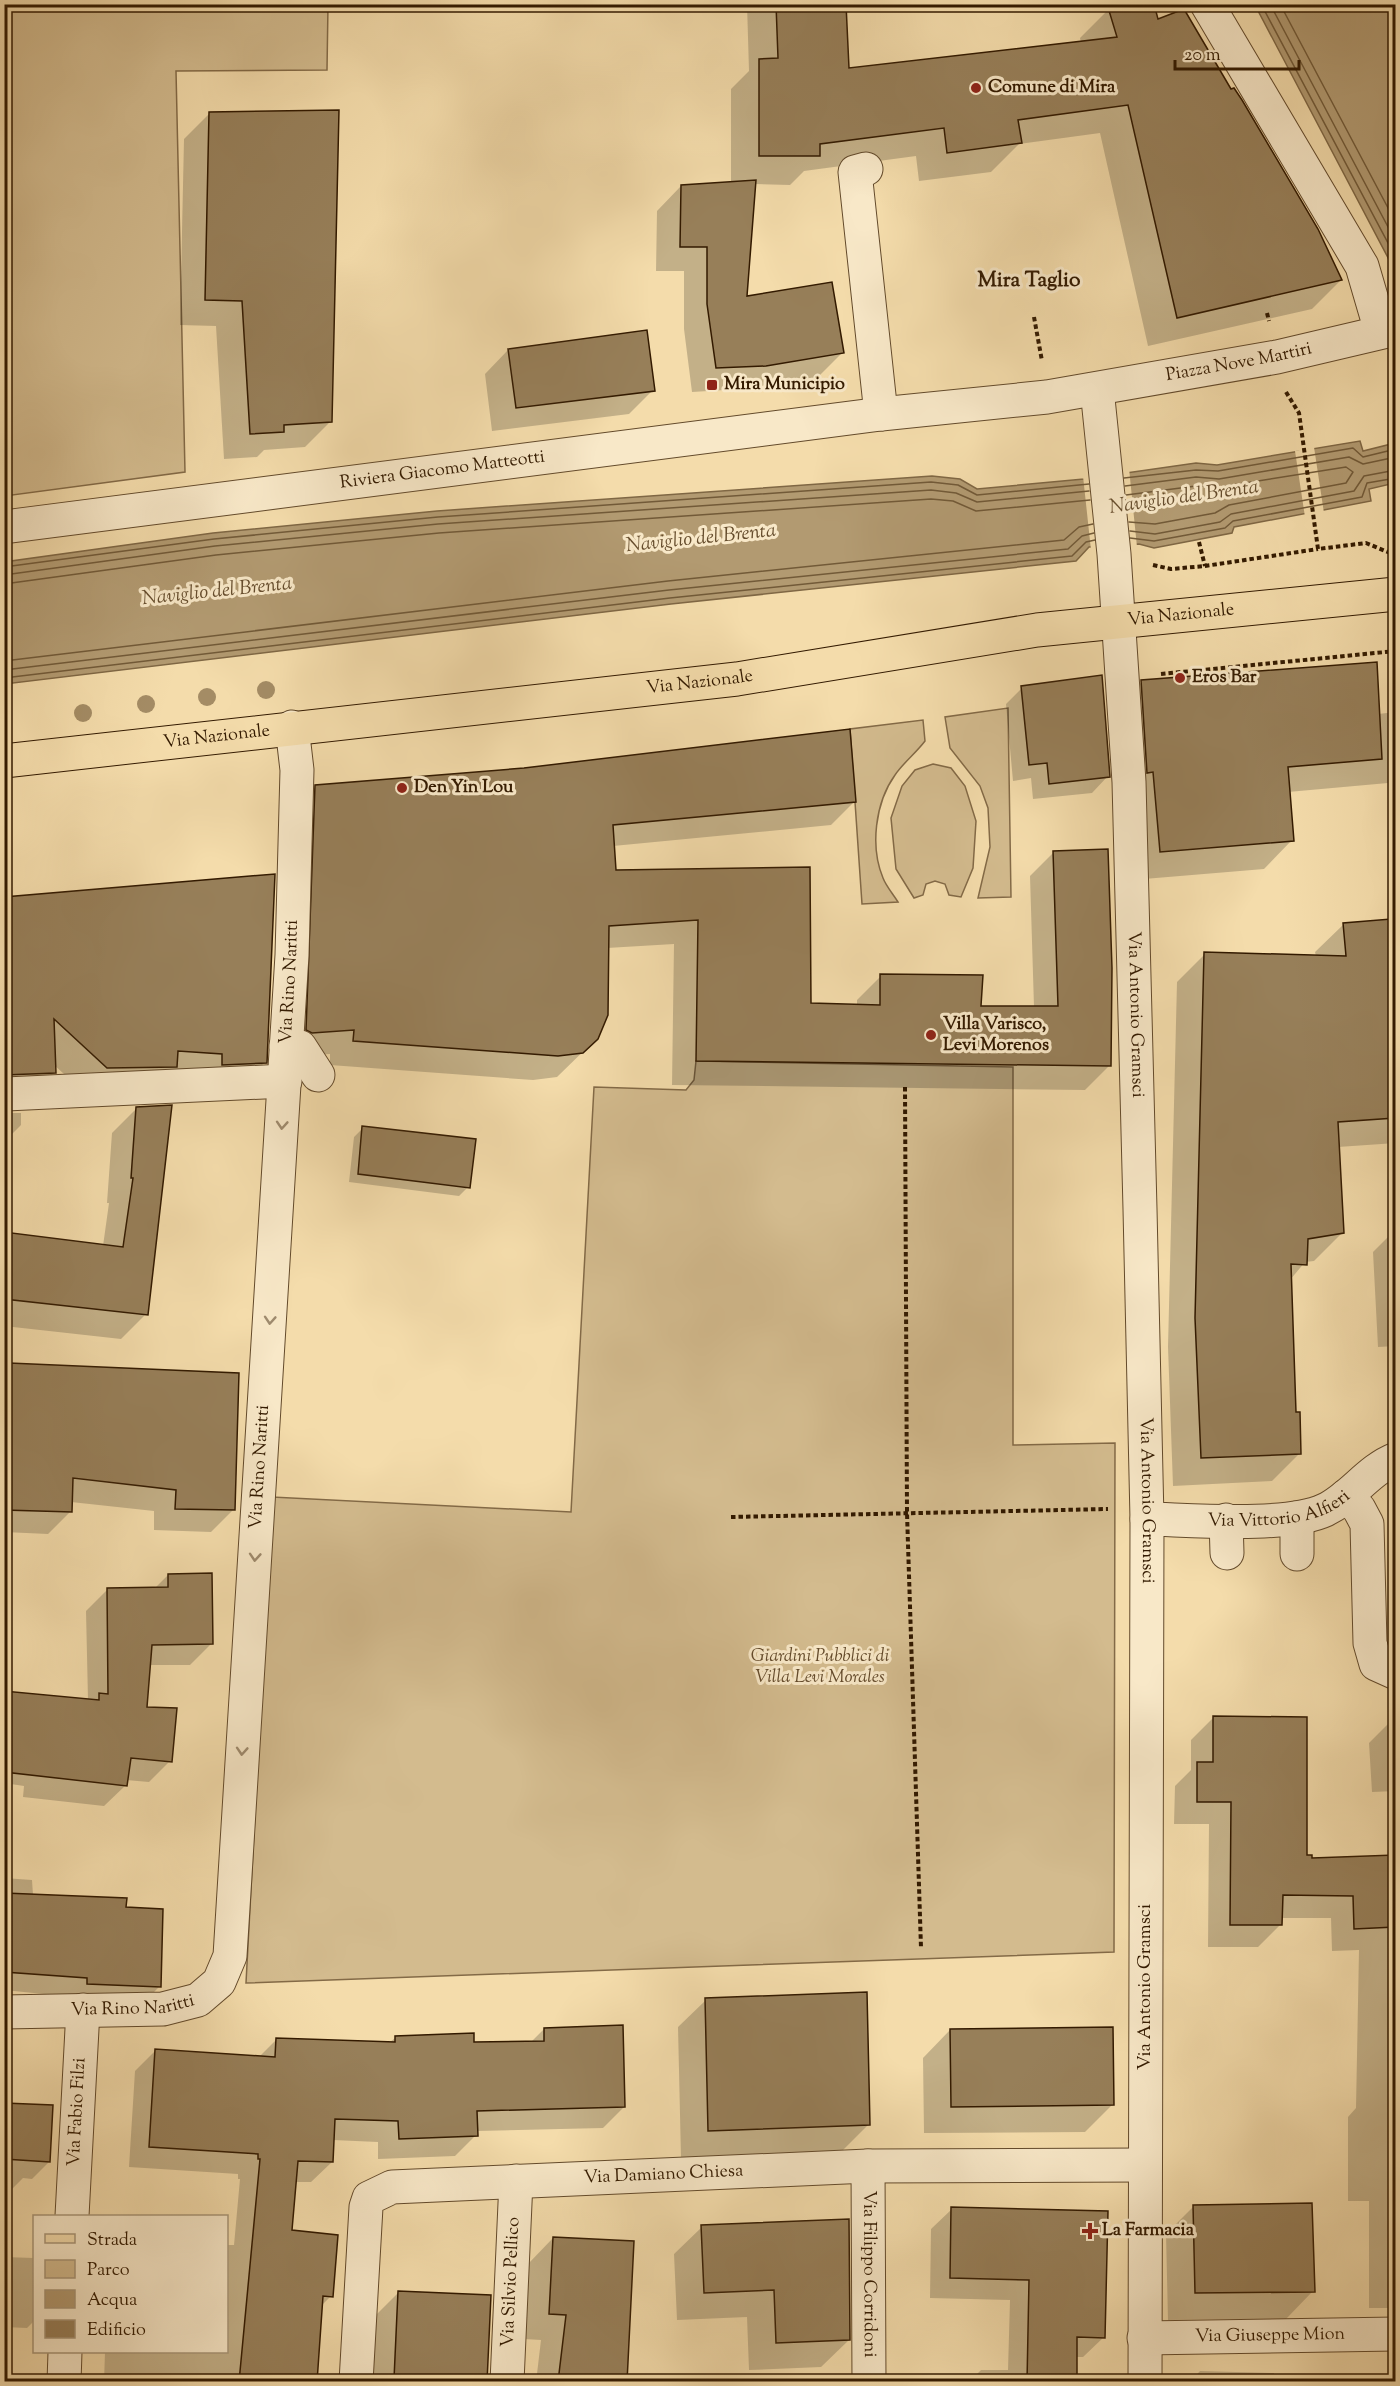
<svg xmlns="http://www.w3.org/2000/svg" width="1400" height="2386" font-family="'Sorts Mill Goudy',serif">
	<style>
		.green { fill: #d3bb8e; stroke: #836a47; stroke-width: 1.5 }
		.water { fill: #b29a71; stroke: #7f6744; stroke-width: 1.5 }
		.pier { fill: #f4dcab }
		.shadow { fill: #0003 }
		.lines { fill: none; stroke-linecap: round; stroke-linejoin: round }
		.shore { stroke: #725a38; stroke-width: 1.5 }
		.building { fill: #977f59; stroke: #331a00; stroke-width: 1.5 }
		.minor-casing { stroke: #634a2b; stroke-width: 35 }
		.major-casing { stroke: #331a00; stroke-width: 35 }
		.path { stroke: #331a00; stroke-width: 4; stroke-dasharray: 4.5 3; stroke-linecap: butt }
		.minor { stroke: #f8e8c8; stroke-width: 33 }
		.major { stroke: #f4dcab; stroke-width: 33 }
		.tree { fill: #a48c65 }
		.oneway { stroke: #9f8b6e }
		.poi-dot { fill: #8f2418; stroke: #f8e8c8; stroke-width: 2 }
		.labels { text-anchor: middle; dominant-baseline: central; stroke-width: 6; stroke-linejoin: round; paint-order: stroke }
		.poi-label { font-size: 18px; font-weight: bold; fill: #331a00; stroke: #f8e8c8; text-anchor: start }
		.street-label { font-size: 18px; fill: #331a00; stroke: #f8e8c8 }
		.park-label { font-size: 18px; font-style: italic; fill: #634a2b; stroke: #f8e8c8 }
		.water-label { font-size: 20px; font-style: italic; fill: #664d2d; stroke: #f8e8c8 }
		.quarter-label { font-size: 21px; font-weight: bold; fill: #331a00; stroke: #f8e8c8 }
	</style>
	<rect width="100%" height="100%" fill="#f4dcab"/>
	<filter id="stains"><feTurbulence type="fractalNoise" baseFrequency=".00333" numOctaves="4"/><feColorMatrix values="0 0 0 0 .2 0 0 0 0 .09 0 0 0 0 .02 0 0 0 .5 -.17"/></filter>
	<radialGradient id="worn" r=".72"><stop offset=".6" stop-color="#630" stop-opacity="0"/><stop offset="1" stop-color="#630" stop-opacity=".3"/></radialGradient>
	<path class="green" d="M 4,5 L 328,5 L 327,70 L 176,71 L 185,472 L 5,496 Z
		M 1008,708 L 1011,897 L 978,898 L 990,847 L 988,808 L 980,786 L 950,748 L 945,717 Z
		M 923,720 L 925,741 C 916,753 903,763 895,775 C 875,803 870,847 883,878 C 886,886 893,894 898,902 L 862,904 L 850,729 Z
		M 933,764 L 951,768 L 965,786 L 976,821 L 973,868 L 961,897 L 949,895 L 945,884 L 935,881 L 926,884 L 923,895 L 914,898 L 896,869 L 891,818 L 902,786 L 915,770 Z
		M 696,1061 L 1013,1067 L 1013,1445 L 1115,1443 L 1114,1952 L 246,1983 L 272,1497 L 571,1512 L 594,1087 L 686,1090 L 694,1080 Z"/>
	<path class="water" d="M 1255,5 L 1386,5 L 1395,21 L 1395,271 Z
		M 1360,441 L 1363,451 L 1395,443 L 1395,483 L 1369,489 L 1371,501 L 1234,527 L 1232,533 L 1154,548 L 1139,544 L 1089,547 L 1076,561 L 671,604 L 5,684 L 4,562 L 213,533 L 437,511 L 932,476 L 960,479 L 977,489 L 1084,479 L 1196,463 L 1217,465 Z"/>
	<path class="pier" d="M 1314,447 L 1324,513 L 1305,517 L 1295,451 Z
		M 1129,468 L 1137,547 L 1091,550 L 1083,476 Z"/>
	<path class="shadow" d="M 747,4 L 845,4 L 847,69 L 1081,43 L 1080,38 L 1109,9 L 1157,21 L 1341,280 L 1312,309 L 1148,346 L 1100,133 L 1019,144 L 991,172 L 919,181 L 916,156 L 804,171 L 790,185 L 754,184 L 746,298 L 842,353 L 818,377 L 741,389 L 692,392 L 684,329 L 684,271 L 656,271 L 657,211 L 681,186 L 731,183 L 731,89 L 749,71 Z
		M 210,113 L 331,421 L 305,447 L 264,450 L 257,457 L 224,459 L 216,326 L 180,325 L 184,139 Z
		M 508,350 L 653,390 L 629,414 L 492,431 L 485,374 Z
		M 1142,682 L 1378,714 L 1396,712 L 1396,860 L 1388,783 L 1288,792 L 1292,840 L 1264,869 L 1132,880 L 1114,710 Z
		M 1022,688 L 1108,776 L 1092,793 L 1033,799 L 1031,778 L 1013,781 L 1006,704 Z
		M 316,787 L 855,801 L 831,825 L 613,846 L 614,872 L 808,868 L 810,1004 L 857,1006 L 857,1000 L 881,976 L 980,1007 L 1034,1007 L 1030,876 L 1054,852 L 1109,1066 L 1085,1090 L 672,1085 L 674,944 L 607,948 L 597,1038 L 557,1077 L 533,1080 L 330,1065 L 330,1054 L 287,1057 L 292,811 Z
		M 4,899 L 265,1062 L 241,1086 L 83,1091 L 54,1065 L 55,1072 L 31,1096 L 4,1097 Z
		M 1396,920 L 1396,1143 L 1338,1147 L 1342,1233 L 1314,1261 L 1305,1262 L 1290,1280 L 1295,1414 L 1300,1453 L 1272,1481 L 1173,1486 L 1168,1347 L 1177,982 L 1205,954 L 1316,956 L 1315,952 L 1344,924 Z
		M 137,1108 L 146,1314 L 121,1339 L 4,1326 L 4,1234 L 103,1246 L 109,1203 L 107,1203 L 112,1133 Z
		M 4,1113 L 21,1113 L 21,1125 L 12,1134 L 4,1133 Z
		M 363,1128 L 468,1187 L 459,1196 L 349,1182 L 354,1137 Z
		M 1396,1229 L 1396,1346 L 1378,1347 L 1373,1252 Z
		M 10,1365 L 233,1510 L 211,1532 L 154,1530 L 154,1511 L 71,1502 L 70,1512 L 48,1534 L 4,1532 L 4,1370 Z
		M 168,1575 L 211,1644 L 190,1665 L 148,1665 L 145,1708 L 170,1761 L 149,1782 L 126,1780 L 126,1785 L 104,1806 L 23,1797 L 24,1786 L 4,1783 L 4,1692 L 88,1700 L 86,1611 L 107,1590 L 154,1589 Z
		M 1214,1717 L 1305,1857 L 1310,1859 L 1396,1856 L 1396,2308 L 1369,2308 L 1369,2201 L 1348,2201 L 1348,2117 L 1356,2108 L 1359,1950 L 1332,1951 L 1331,1918 L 1281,1918 L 1281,1924 L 1258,1947 L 1208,1947 L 1209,1824 L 1174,1824 L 1175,1786 L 1191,1770 L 1191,1740 Z
		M 1392,1720 L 1396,1720 L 1396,1791 L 1372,1792 L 1369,1743 Z
		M 4,1878 L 32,1880 L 33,1895 L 125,1909 L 159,1987 L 142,2004 L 4,1990 Z
		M 706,2000 L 868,2125 L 841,2152 L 681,2158 L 678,2027 Z
		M 544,2029 L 624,2107 L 603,2128 L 476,2131 L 476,2135 L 455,2156 L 378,2159 L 378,2142 L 333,2140 L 332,2162 L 311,2182 L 294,2182 L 290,2232 L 331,2296 L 321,2306 L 316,2382 L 104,2382 L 105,2352 L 226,2352 L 226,2245 L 234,2245 L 240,2179 L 238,2179 L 238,2174 L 129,2167 L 135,2071 L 156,2050 L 259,2057 L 277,2039 L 389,2043 L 395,2038 L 473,2043 L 531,2042 Z
		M 950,2030 L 1113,2104 L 1085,2132 L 924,2133 L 923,2058 Z
		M 4,2104 L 49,2162 L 32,2179 L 23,2178 L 9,2192 L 4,2192 Z
		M 1193,2207 L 1313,2291 L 1286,2319 L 1168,2320 L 1166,2234 Z
		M 952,2209 L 1104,2337 L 1083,2357 L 1076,2357 L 1075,2382 L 969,2382 L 981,2370 L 1008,2370 L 1010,2300 L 930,2298 L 931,2229 Z
		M 702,2227 L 849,2340 L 821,2367 L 749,2370 L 747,2317 L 677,2320 L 674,2254 Z
		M 553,2238 L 626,2377 L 634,2377 L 633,2382 L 536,2382 L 541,2340 L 524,2339 L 528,2264 Z
		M 4,2257 L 34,2258 L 34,2321 L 27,2328 L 4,2327 Z
		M 399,2292 L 486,2381 L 368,2382 L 371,2320 Z
		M 1200,2371 L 1274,2373 L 1274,2382 L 1190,2382 Z"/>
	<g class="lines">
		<path class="shore" d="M 1261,4 L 1396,258
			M 1270,4 L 1396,242
			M 1280,4 L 1396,223
			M 1124,478 L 1196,470 L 1218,471 L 1353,448 L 1363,457 L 1396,449
			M 1125,486 L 1196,477 L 1219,479 L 1349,457 L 1363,464 L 1396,457
			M 1126,495 L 1196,486 L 1220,487 L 1346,467 L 1353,472 L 1346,483 L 1229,505 L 1215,513 L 1155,524 L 1129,522
			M 1130,531 L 1155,534 L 1220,522 L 1231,514 L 1354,491 L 1364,476 L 1396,470
			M 1130,538 L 1154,541 L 1225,528 L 1233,521 L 1362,497 L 1367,483 L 1396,478
			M 4,567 L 214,539 L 438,517 L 931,482 L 958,485 L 977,495 L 1089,484
			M 4,575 L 215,546 L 438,524 L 931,490 L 956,493 L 977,502 L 1089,491
			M 4,584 L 216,555 L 439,533 L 931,499 L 953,501 L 976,511 L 1090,500
			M 4,661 L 668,581 L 1064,540 L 1079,527 L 1093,524
			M 4,670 L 669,590 L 1068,549 L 1082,536 L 1094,533
			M 4,678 L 670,598 L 1072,556 L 1086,542 L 1095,540"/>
	</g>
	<path class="building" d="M 776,4 L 846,4 L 849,68 L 1117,37 L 1107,4 L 1154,4 L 1158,19 L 1184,9 L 1231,89 L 1234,88 L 1242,100 L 1318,229 L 1342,280 L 1177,318 L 1128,105 L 1018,120 L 1022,143 L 947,153 L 944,128 L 820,144 L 820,156 L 759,156 L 759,59 L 778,58 Z
		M 339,110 L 332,422 L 284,425 L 284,432 L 250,434 L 242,301 L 205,300 L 209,112 Z
		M 756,180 L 747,296 L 832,282 L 844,353 L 766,366 L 716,368 L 707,304 L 707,247 L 680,247 L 681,185 Z
		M 647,330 L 655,391 L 516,408 L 508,349 Z
		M 1377,662 L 1382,759 L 1288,767 L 1294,841 L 1160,852 L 1153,772 L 1147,773 L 1141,680 Z
		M 1102,675 L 1110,777 L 1049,784 L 1047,763 L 1029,765 L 1021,686 Z
		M 850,729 L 856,802 L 613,825 L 616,870 L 810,867 L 811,1003 L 880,1005 L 880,974 L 983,975 L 981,1006 L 1058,1006 L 1053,851 L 1108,849 L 1112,968 L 1111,1066 L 696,1061 L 698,920 L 609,926 L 608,1015 L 598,1039 L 583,1053 L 558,1056 L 353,1041 L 354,1030 L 312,1033 L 306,1030 L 315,785 L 524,768 Z
		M 275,874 L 267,1063 L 222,1065 L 222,1054 L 178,1051 L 177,1067 L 107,1068 L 54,1019 L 56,1073 L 4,1075 L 4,897 Z
		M 1391,919 L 1395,978 L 1395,1118 L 1338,1122 L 1344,1233 L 1308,1239 L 1307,1265 L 1291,1264 L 1296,1412 L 1300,1412 L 1301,1454 L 1201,1458 L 1195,1318 L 1204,952 L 1346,956 L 1343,923 Z
		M 172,1105 L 148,1315 L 4,1299 L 4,1232 L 123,1247 L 133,1178 L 131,1178 L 136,1107 Z
		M 362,1126 L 476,1139 L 470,1188 L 358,1174 Z
		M 9,1363 L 239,1373 L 235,1510 L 175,1509 L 176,1490 L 73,1478 L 72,1512 L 4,1510 Z
		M 212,1573 L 213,1644 L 152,1645 L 147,1707 L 177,1708 L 172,1762 L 131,1758 L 127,1786 L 4,1772 L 4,1691 L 99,1700 L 99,1693 L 108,1694 L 107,1588 L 168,1587 L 168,1574 Z
		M 1213,1716 L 1307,1717 L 1307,1855 L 1312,1855 L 1312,1858 L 1395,1855 L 1395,1927 L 1354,1929 L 1353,1896 L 1283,1895 L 1282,1925 L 1230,1925 L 1231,1802 L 1197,1802 L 1197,1762 L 1213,1762 Z
		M 4,1893 L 127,1898 L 126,1907 L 163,1909 L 161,1987 L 87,1984 L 87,1978 L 4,1972 Z
		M 867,1992 L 870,2125 L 708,2131 L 705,1998 Z
		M 623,2025 L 625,2107 L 477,2111 L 478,2136 L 399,2139 L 398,2121 L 335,2119 L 333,2162 L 298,2161 L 292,2230 L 338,2235 L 333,2297 L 323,2296 L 317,2382 L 239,2382 L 260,2159 L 258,2159 L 258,2154 L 149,2147 L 155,2049 L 275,2057 L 276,2038 L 395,2042 L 395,2036 L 474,2033 L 474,2042 L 544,2041 L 544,2028 Z
		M 1113,2027 L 1114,2105 L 951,2107 L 950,2029 Z
		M 4,2103 L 53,2105 L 50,2162 L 4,2159 Z
		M 1312,2203 L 1315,2292 L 1195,2293 L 1193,2205 Z
		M 951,2207 L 1108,2211 L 1105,2338 L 1077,2337 L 1077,2382 L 1027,2382 L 1029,2280 L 950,2278 Z
		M 849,2219 L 850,2340 L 776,2343 L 774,2290 L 704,2293 L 701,2225 Z
		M 553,2237 L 634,2241 L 627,2382 L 558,2382 L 566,2315 L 549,2314 Z
		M 398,2291 L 491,2295 L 487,2382 L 394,2379 Z"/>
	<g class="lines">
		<defs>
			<g id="minor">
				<path d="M 1207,4 L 1362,266 L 1381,331"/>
				<path d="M 866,169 L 855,172 L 881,414"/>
				<path id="s1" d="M 1097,389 L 1114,554 L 1129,782 L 1140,1209 L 1147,1519 L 1145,2382"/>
				<path id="s2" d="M 4,527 L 881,414 L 1047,397 L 1277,357 L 1396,329"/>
				<path d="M 286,1046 L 300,1047 L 318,1075"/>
				<path d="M 6,1094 L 285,1081"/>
				<path d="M 1346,1496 L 1359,1509 L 1367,1524 L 1370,1643 L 1376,1664 L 1396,1673"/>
				<path d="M 1297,1518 L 1297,1554"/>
				<path id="s3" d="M 1147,1519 C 1192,1520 1286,1528 1325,1510 C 1352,1497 1368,1470 1396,1459"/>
				<path d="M 1226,1520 L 1227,1553"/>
				<path id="s4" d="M 4,2012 L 163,2009 L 198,2000 L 219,1982 L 230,1956 L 292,955 L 297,770 L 292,727"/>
				<path id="s5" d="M 868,2166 L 869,2382"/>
				<path id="s6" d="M 72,2216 L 83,2010"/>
				<path id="s7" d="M 1144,2338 L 1396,2334"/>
				<path d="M 64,2382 L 65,2352"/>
				<path id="s8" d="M 356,2382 L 366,2207 L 369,2198 L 392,2187 L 868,2166 L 1145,2165"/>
				<path id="s9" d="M 507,2382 L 516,2181"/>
			</g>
			<g id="major">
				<path id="s10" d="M 4,761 L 737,679 L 1037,630 L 1396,594"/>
			</g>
		</defs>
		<use href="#minor" class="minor-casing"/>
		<use href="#major" class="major-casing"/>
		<path class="path" d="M 1267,313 L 1269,321
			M 1034,317 L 1042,361
			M 1286,392 L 1299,413 L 1318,549 L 1366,543 L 1395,555
			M 1199,542 L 1205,566
			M 1153,565 L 1171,569 L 1205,566 L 1318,549
			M 1161,674 L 1396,651
			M 905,1087 L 907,1513 L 921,1948
			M 731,1517 L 1108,1509"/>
		<use href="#minor" class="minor"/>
		<use href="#major" class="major"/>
	</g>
	<g class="tree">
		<circle cx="266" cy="690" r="9"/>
		<circle cx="207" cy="697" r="9"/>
		<circle cx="146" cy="704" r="9"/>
		<circle cx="83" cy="713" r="9"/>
	</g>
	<defs><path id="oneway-chevron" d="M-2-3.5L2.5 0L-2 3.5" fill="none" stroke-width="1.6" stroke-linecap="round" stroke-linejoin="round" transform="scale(1.5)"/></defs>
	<g class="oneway">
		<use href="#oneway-chevron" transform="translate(282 1125) rotate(94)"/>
		<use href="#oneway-chevron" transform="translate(270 1320) rotate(94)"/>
		<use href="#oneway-chevron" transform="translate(255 1557) rotate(94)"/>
		<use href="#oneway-chevron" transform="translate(242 1751) rotate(94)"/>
	</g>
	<g class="poi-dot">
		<circle cx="976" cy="88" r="6"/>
		<rect x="706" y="379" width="12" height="12" rx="3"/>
		<circle cx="1180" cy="678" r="6"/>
		<circle cx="402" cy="788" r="6"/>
		<circle cx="931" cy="1035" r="6"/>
		<path d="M1087 2222h6v6h6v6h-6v6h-6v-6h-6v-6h6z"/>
	</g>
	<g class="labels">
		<g class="poi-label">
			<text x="988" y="88">Comune di Mira</text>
			<text x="724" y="385">Mira Municipio</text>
			<text x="1192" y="678">Eros Bar</text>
			<text x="414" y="788">Den Yin Lou</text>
			<text x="943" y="1025">Villa Varisco,<tspan x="943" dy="21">Levi Morenos</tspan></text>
			<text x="1102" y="2231">La Farmacia</text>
		</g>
		<g class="street-label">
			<text stroke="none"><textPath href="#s2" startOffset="1246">Piazza Nove Martiri</textPath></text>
			<text stroke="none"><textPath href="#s2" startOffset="442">Riviera Giacomo Matteotti</textPath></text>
			<text stroke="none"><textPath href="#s10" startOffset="1186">Via Nazionale</textPath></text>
			<text stroke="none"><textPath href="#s10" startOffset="700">Via Nazionale</textPath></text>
			<text stroke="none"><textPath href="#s10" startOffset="214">Via Nazionale</textPath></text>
			<text stroke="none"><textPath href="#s4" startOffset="1227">Via Rino Naritti</textPath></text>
			<text stroke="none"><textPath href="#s1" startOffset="627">Via Antonio Gramsci</textPath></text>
			<text stroke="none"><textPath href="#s4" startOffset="741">Via Rino Naritti</textPath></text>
			<text stroke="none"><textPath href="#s1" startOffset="1113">Via Antonio Gramsci</textPath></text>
			<text stroke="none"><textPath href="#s3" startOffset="134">Via Vittorio Alfieri</textPath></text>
			<text transform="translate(1146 1987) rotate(-90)">Via Antonio Gramsci</text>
			<text stroke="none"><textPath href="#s4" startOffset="129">Via Rino Naritti</textPath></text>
			<text stroke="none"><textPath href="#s6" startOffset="104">Via Fabio Filzi</textPath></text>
			<text stroke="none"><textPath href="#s8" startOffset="482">Via Damiano Chiesa</textPath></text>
			<text stroke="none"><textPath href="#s5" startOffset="108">Via Filippo Corridoni</textPath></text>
			<text stroke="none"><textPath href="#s9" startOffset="100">Via Silvio Pellico</textPath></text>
			<text stroke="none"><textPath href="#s7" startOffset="126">Via Giuseppe Mion</textPath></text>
		</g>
		<g class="park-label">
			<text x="820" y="1657">Giardini Pubblici di<tspan x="820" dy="21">Villa Levi Morales</tspan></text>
		</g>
		<g class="water-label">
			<text transform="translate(1184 498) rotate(-8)">Naviglio del Brenta</text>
			<text transform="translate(701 539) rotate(-6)">Naviglio del Brenta</text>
			<text transform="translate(217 592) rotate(-6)">Naviglio del Brenta</text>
		</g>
		<g class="quarter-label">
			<text x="1029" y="281">Mira Taglio</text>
		</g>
	</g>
	<rect width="1400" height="2386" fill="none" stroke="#f4dcab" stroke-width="24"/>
	<rect x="6" y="6" width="1388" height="2374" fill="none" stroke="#331a00" stroke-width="3"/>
	<rect x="12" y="12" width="1376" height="2362" fill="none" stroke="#331a00" stroke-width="1.5"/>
	<rect x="33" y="2215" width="195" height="138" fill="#f8e8c8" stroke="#a99678" stroke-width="1.5"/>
	<rect x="45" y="2234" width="30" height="9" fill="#f4dcab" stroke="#a99678" stroke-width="1.5"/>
	<text x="87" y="2245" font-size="18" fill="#331a00">Strada</text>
	<rect x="45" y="2260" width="30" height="18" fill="#d3bb8e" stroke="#a99678" stroke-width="1.5"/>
	<text x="87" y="2275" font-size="18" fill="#331a00">Parco</text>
	<rect x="45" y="2290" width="30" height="18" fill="#b29a71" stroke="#a99678" stroke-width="1.5"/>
	<text x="87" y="2305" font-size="18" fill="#331a00">Acqua</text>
	<rect x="45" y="2320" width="30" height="18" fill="#977f59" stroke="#a99678" stroke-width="1.5"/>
	<text x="87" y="2335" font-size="18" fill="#331a00">Edificio</text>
	<path d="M1175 60v9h124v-9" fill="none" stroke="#331a00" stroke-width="3"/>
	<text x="1184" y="60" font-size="18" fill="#331a00" stroke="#f8e8c8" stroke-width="4.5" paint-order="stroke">20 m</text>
	<rect width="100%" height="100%" filter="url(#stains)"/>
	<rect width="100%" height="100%" fill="url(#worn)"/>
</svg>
